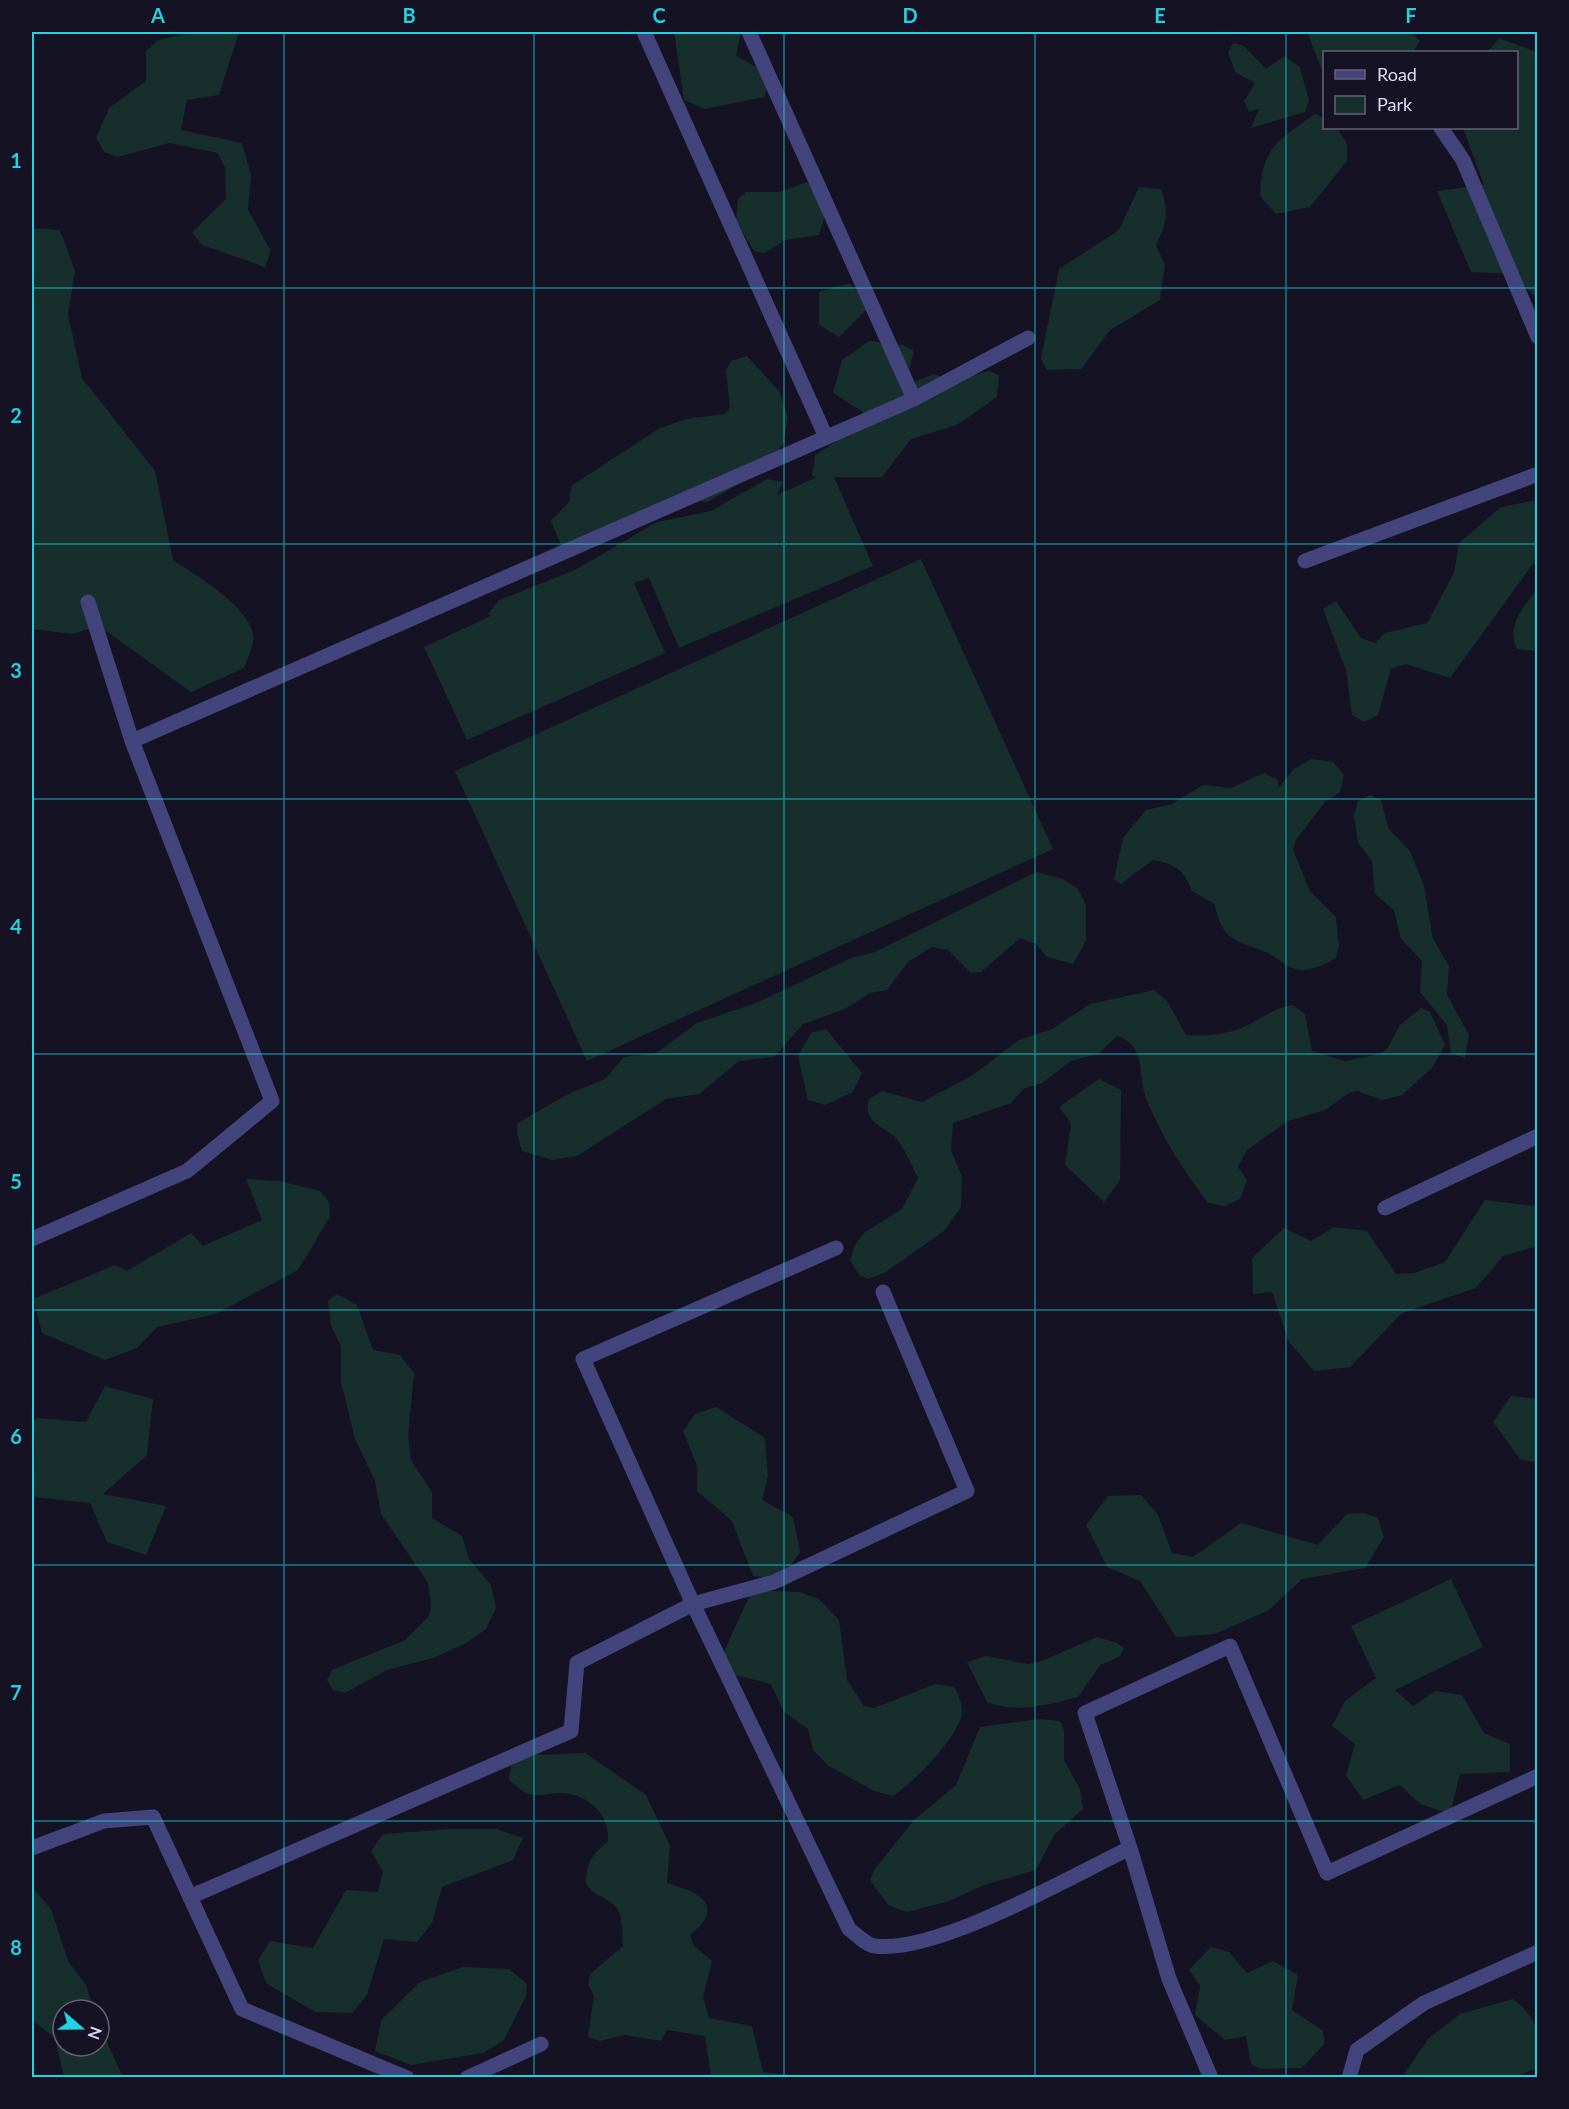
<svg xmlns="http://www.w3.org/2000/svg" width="1569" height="2109" font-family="Lato,sans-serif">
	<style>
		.green { fill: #162e2c }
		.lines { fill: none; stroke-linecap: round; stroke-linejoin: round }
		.minor { stroke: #44447d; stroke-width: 15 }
		.grid { fill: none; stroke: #20d3e1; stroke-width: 1.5; stroke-opacity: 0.55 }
		.neatline { fill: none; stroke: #20d3e1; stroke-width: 2 }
		.grid-label { font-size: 20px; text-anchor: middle; font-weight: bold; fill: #20d3e1 }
	</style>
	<rect width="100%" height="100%" fill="#151224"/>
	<path class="green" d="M 193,32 L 239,32 L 219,95 L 187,100 L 181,130 L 242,143 L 251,175 L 248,210 L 271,251 L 265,267 L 202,245 L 192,232 L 226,199 L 225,168 L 218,153 L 169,143 L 118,157 L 104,152 L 96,138 L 109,108 L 146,81 L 146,51 L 158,40 Z
		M 674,32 L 741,32 L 736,56 L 756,67 L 768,86 L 764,97 L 705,109 L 684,100 Z
		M 1307,32 L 1411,32 L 1420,41 L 1413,52 L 1324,52 L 1324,75 Z
		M 1499,38 L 1537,52 L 1537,299 L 1513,274 L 1471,272 L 1437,191 L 1484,185 L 1463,128 L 1516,128 L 1516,52 L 1487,52 Z
		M 1233,43 L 1244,46 L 1266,69 L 1284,56 L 1300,67 L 1309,101 L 1305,112 L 1251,128 L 1259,109 L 1249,112 L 1244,101 L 1255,83 L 1235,72 L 1228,52 Z
		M 1315,114 L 1324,118 L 1324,128 L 1337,128 L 1347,144 L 1347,161 L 1310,207 L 1276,214 L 1260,196 C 1261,148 1278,140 1315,114 Z
		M 810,181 L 830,200 L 819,235 L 785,240 L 765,253 L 754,251 L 736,221 L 738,199 L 746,192 L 779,192 Z
		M 1139,187 L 1161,189 C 1169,213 1167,223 1156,245 L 1165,265 L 1160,300 L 1110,330 L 1081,369 L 1047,370 L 1041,359 L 1059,269 L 1119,230 Z
		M 33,228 L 60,230 L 75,271 L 68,314 L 82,378 L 155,471 L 173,560 C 194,574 258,611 253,641 C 252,650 247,660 244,668 L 191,692 L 99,626 L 72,634 L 32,629 Z
		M 849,283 L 871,305 L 839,337 L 819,325 L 819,292 Z
		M 869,341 L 903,345 L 914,351 L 908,373 L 914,382 L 934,374 L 955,381 L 989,371 L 999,375 L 997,397 L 957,425 L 911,439 L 882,477 L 834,477 L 873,566 L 679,648 L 649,578 L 634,583 L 665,653 L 467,740 L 424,647 L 491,616 L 488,614 L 499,600 L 575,570 L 657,522 L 711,511 L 767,479 L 783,482 L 777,495 L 817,477 L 812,476 L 815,455 L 852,431 L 863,412 L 833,393 L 842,360 Z
		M 747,356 L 779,391 L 788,417 L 783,444 L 768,468 L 707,502 L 698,501 L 578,552 L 561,545 L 551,521 L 569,502 L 571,486 L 660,428 L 686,419 L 724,414 L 730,408 L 726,370 L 731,361 Z
		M 1537,500 L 1537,562 L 1533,564 L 1450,678 L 1406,664 L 1391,669 L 1378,715 L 1364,722 L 1352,715 L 1346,670 L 1323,609 L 1336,601 L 1361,638 L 1375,643 L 1385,633 L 1427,623 L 1454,573 L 1459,543 L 1501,507 Z
		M 921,559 L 1053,849 L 587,1061 L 455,771 Z
		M 1537,589 L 1537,651 L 1517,649 C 1506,623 1523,609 1537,589 Z
		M 1311,759 L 1333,762 L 1344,775 L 1340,792 L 1325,802 L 1296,840 L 1293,850 L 1310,891 L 1336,917 L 1339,947 L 1336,958 C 1324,965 1306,974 1292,968 C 1283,965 1277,957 1268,953 C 1239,941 1220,941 1215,904 L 1192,891 C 1184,870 1175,864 1153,860 L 1121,884 L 1114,879 L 1123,838 L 1146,810 L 1172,804 L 1203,785 L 1231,788 L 1264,773 L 1278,780 L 1278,788 L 1294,769 Z
		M 1370,795 L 1381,800 L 1388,828 L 1410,851 L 1424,886 L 1433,939 L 1449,966 L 1447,995 L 1469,1035 L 1465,1058 L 1451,1053 L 1447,1025 L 1420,992 L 1422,961 L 1401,939 L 1394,910 L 1375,894 L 1372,861 L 1358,843 L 1354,815 L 1358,801 Z
		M 1036,872 L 1063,879 L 1078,889 L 1086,905 L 1086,941 L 1073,964 L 1047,957 L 1036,944 L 1020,938 L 981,972 L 971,973 L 948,950 L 932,947 L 908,962 L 887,990 L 870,993 L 845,1009 L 803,1024 L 774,1057 L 739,1061 L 699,1094 L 666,1099 L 577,1156 L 552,1160 L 522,1151 L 517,1133 L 518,1123 L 568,1094 L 605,1079 L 624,1057 L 656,1053 L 697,1023 L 756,1003 L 851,958 L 875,952 Z
		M 1154,990 L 1167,1001 L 1186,1035 C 1206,1037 1232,1034 1250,1024 C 1267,1015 1273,1009 1293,1005 L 1305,1014 L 1312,1051 L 1345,1061 L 1379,1054 L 1387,1049 L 1400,1025 L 1421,1008 L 1430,1012 L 1445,1045 L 1432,1068 L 1402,1095 L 1382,1100 L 1357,1091 L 1349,1093 L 1325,1110 L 1288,1121 L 1247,1150 L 1238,1167 L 1247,1180 L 1240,1199 L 1225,1206 L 1208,1203 C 1184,1171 1161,1136 1146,1098 C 1137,1074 1147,1045 1117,1036 L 1098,1054 L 1071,1061 L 1042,1083 L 1023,1089 L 1011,1103 L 953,1123 L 951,1150 L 962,1177 L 961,1207 L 944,1231 L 886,1272 L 868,1279 L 859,1275 L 850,1260 L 855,1245 L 865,1232 L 902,1209 L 918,1178 C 912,1166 905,1150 897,1139 C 884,1125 862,1124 869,1099 L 882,1091 L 922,1102 L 973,1075 L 1019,1040 L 1052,1029 L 1090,1004 Z
		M 826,1029 L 862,1073 L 853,1092 L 825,1105 L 808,1100 L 798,1056 L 811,1033 Z
		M 1099,1079 L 1121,1090 L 1120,1180 L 1104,1202 L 1065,1165 L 1071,1123 L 1059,1107 Z
		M 246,1179 L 279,1181 L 320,1191 L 329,1202 L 330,1217 L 298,1270 L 216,1314 L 157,1327 L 137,1348 L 105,1360 L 42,1333 L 33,1299 L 115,1265 L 127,1271 L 191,1233 L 203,1246 L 262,1220 Z
		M 1485,1200 L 1534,1206 L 1537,1203 L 1537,1246 L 1503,1256 L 1476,1288 L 1402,1313 L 1350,1367 L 1314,1371 L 1289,1342 L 1272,1292 L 1253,1294 L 1252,1258 L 1284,1228 L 1311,1241 L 1334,1227 L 1367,1231 L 1396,1274 L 1414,1273 L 1445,1262 Z
		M 337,1294 L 357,1305 L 373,1350 L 400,1355 L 414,1373 L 408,1436 L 411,1460 L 432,1492 L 432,1518 L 462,1536 L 469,1559 L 491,1585 L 496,1608 L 486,1629 L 466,1643 L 433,1658 L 387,1670 L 345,1693 L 333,1690 L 327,1680 L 332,1670 L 405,1640 L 429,1616 L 431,1605 L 428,1583 L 381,1514 L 375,1481 L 355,1439 L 341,1382 L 341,1347 L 331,1325 L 328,1301 Z
		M 105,1386 L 153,1399 L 147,1455 L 103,1494 L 166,1506 L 146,1555 L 107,1542 L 90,1503 L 33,1497 L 35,1442 L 32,1424 L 37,1418 L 86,1422 Z
		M 1511,1396 L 1537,1399 L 1537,1463 L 1520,1459 L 1493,1422 Z
		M 716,1407 L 765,1438 L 768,1476 L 762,1500 L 793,1517 L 800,1552 L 787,1571 L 764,1577 L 753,1576 L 732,1521 L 697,1491 L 697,1466 L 683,1431 L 695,1414 Z
		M 1141,1495 L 1158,1515 L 1172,1553 L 1193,1557 L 1241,1523 L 1318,1545 L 1347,1514 L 1364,1513 L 1378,1518 L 1384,1537 L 1365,1568 L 1302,1579 L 1269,1610 L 1215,1634 L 1176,1637 L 1140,1581 L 1107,1567 L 1086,1525 L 1108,1496 Z
		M 1451,1579 L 1483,1647 L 1395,1690 L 1413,1706 L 1435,1691 L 1462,1695 L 1484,1733 L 1510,1744 L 1510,1772 L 1460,1774 L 1450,1814 L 1420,1804 L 1400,1785 L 1363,1800 L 1346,1775 L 1355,1744 L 1332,1726 L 1345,1701 L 1376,1678 L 1351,1626 Z
		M 752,1590 L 800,1592 L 819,1599 L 839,1620 L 847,1680 L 864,1706 L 874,1708 L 935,1684 L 954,1687 C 959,1695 964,1709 961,1718 C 952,1743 915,1781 893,1796 L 874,1791 L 829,1766 L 813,1750 L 808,1729 L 784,1712 L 771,1684 L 731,1674 L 722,1656 Z
		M 1097,1637 L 1117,1643 L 1124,1648 L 1119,1657 L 1100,1665 L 1078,1697 C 1047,1705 1017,1714 987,1702 L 967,1662 L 986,1656 L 1028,1664 L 1039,1662 Z
		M 1039,1719 L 1060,1721 L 1064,1730 L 1064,1760 L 1080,1789 L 1083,1809 L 1054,1835 L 1036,1870 L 987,1884 L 946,1902 L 907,1912 L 888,1905 L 870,1880 L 874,1870 L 914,1820 L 956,1785 L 980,1727 Z
		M 521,1750 L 542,1755 L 585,1753 L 646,1795 L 670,1846 L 667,1883 C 681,1888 715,1895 706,1917 C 704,1923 695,1930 690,1935 L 694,1946 L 712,1961 L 703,1997 L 709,2018 L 752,2026 L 763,2072 L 811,2077 L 711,2077 L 705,2036 L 667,2030 L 661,2041 L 624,2035 L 600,2041 L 588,2037 L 594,1995 L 588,1985 L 590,1974 L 623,1946 C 622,1936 623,1921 619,1912 C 610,1893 580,1897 587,1871 C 590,1856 597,1851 608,1841 C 610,1814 588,1794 561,1793 C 551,1793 538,1797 528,1794 C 522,1792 514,1784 509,1780 L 512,1757 Z
		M 452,1829 L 496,1829 L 523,1838 L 513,1860 L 442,1887 L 432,1923 L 417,1942 L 384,1939 L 367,1995 L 352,2013 L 315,2012 L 266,1983 L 258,1960 L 270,1941 L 313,1948 L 346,1890 L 378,1892 L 383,1872 L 371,1851 L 383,1834 Z
		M 32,1887 L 51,1909 L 68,1961 L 86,1985 L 94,2010 L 63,2010 L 63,2046 L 99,2046 L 99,2025 L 123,2077 L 64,2077 L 55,2038 L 32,2020 Z
		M 1211,1947 L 1229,1952 L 1247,1973 L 1273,1961 L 1298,1975 L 1292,2010 L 1323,2031 L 1325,2043 L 1302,2068 L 1260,2069 L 1251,2064 L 1246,2036 L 1225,2040 L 1195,2015 L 1200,1986 L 1189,1970 Z
		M 463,1967 L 509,1969 L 527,1984 L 526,1996 L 503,2041 L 483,2053 L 411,2065 L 375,2051 L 381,2020 L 420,1982 Z
		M 1513,1999 C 1542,2022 1538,2033 1537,2068 L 1515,2077 L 1402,2077 L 1429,2038 L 1460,2014 Z"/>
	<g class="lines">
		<path class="minor" d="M 644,32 L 826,437
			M 749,32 L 914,399
			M 1441,128 L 1463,160 L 1538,337
			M 1305,561 L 1538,474
			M 132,741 L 914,399 L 1028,338
			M 1385,1208 L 1538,1136
			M 32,1239 L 187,1171 L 272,1101 L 132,741 L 88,602
			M 836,1248 L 583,1359 L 693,1604 L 774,1582 L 967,1491 L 883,1292
			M 32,1848 L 104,1821 L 153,1817 L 242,2009 L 407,2078
			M 1130,1848 L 1085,1713 L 1230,1646 L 1327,1873 L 1538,1776
			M 192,1896 L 571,1731 L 577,1663 L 693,1604 L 849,1929 C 856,1934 866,1945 875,1946 C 937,1954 1072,1876 1130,1848 L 1169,1979 L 1211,2078
			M 467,2078 L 541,2044
			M 1349,2078 L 1357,2050 L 1424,2003 L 1538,1952"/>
	</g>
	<path class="grid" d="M 284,32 L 284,2078M 534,32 L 534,2078M 784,32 L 784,2078M 1035,32 L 1035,2078M 1286,32 L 1286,2078M 32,288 L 1538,288M 32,544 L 1538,544M 32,799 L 1538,799M 32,1054 L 1538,1054M 32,1310 L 1538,1310M 32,1565 L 1538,1565M 32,1821 L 1538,1821"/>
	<rect width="1569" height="2109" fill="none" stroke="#151224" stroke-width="66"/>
	<rect x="1323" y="51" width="195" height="78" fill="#151224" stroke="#65627a" stroke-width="1.5"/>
	<rect x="1335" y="70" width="30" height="9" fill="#44447d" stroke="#65627a" stroke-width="1.5"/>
	<text x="1377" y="81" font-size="18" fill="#dddbfa">Road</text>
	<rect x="1335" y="96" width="30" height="18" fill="#162e2c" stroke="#65627a" stroke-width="1.5"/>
	<text x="1377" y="111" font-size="18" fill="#dddbfa">Park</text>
	<g transform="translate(81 2028) rotate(110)"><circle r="28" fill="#151224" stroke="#65627a" stroke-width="1.5"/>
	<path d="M0-4.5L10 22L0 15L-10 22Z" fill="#20d3e1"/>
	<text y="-9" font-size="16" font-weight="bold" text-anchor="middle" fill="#dddbfa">N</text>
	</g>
	<rect x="33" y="33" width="1503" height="2043" class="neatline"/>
	<g class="grid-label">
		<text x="158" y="23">A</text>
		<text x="409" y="23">B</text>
		<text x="659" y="23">C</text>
		<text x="910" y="23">D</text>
		<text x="1160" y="23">E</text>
		<text x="1411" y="23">F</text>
		<text x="16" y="168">1</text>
		<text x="16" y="423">2</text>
		<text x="16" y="678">3</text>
		<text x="16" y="934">4</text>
		<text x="16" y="1189">5</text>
		<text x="16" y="1444">6</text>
		<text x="16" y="1700">7</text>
		<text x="16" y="1955">8</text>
	</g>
</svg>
